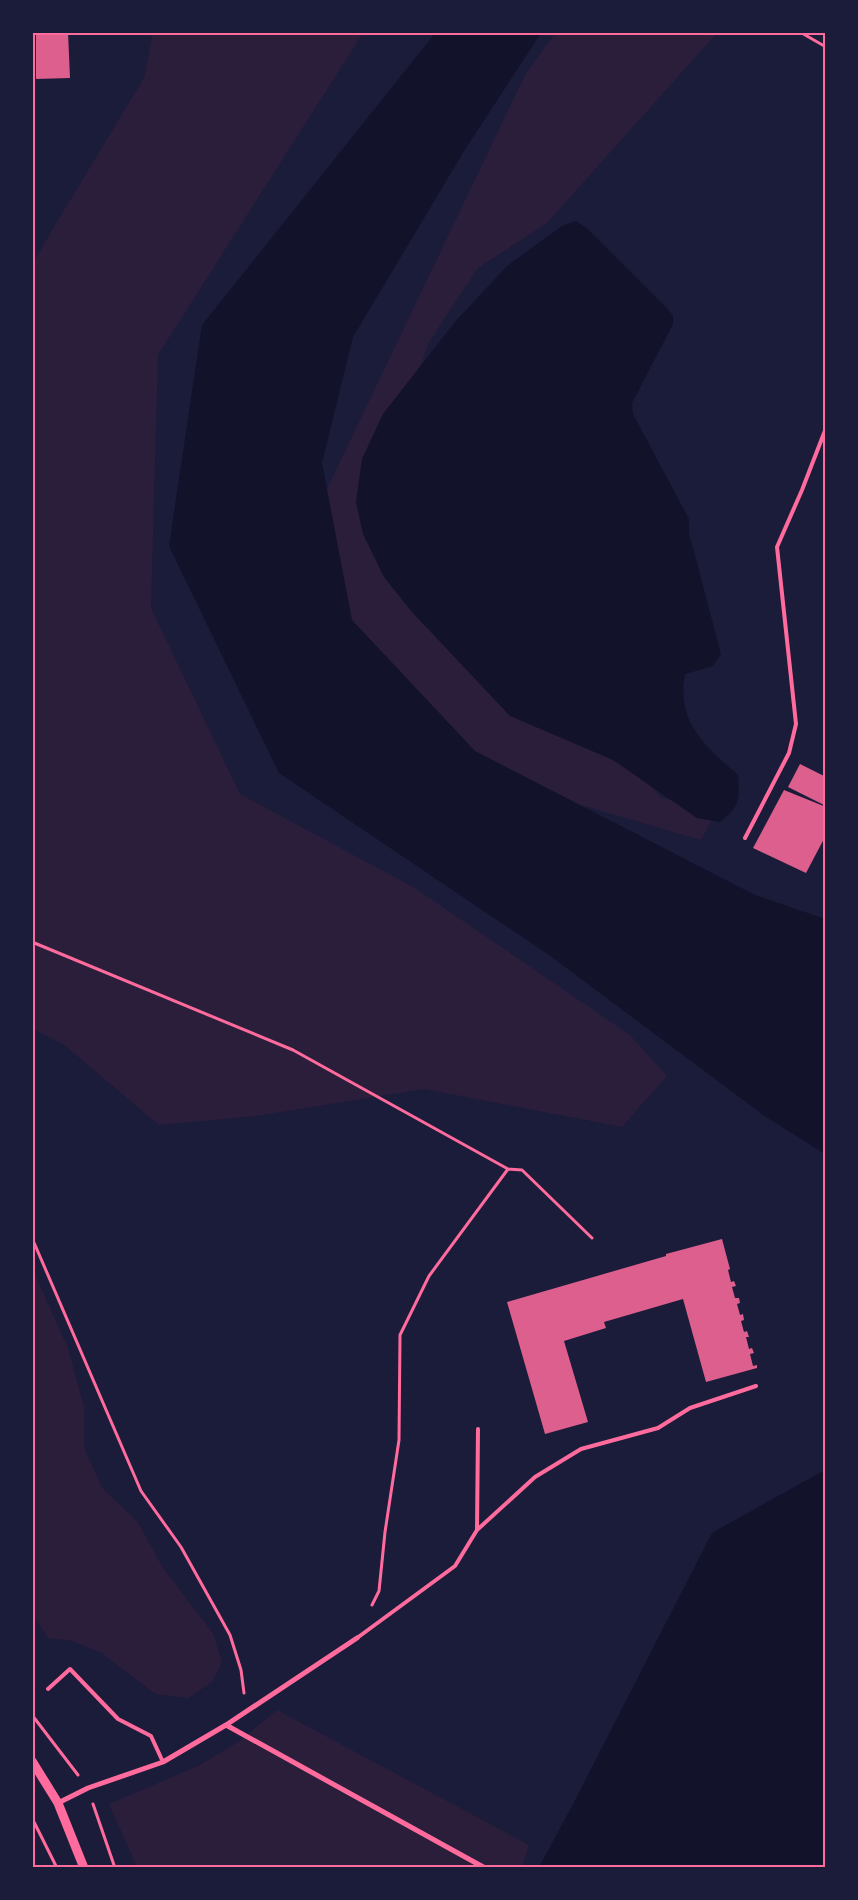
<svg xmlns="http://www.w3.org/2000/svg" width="858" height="1900" font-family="Barlow,sans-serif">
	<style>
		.green { fill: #2a1e3b }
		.water { fill: #12122b }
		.building { fill: #dd5f8e }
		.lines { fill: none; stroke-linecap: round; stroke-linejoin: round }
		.path { stroke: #ff6b9d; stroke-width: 3 }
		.service { stroke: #ff6b9d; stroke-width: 4 }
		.minor { stroke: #ff6b9d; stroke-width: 5 }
		.tertiary { stroke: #ff6b9d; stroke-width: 9 }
		.neatline { fill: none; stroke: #ff6b9d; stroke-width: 2 }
	</style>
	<rect width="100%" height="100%" fill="#1b1b3a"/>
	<path class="green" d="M 153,33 L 363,33 L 158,355 L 151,608 L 240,794 L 415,888 L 630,1035 L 667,1076 L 622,1127 L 424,1089 L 256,1116 L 159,1125 L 64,1045 L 33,1029 L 32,265 L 52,230 L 144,78 Z
		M 555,33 L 717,33 L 547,223 L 478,268 L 429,342 L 376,495 L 624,753 L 661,798 L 718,809 L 701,840 L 478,775 L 373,673 L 304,537 L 525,75 Z
		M 32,1268 L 68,1348 L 84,1407 L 84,1447 L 102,1488 L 138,1522 L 163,1568 L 213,1633 L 222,1662 L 213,1681 L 189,1698 L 155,1694 L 102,1653 L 72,1641 L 48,1638 L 33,1615 Z
		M 277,1710 L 529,1845 L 522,1867 L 137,1867 L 109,1804 L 200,1765 L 238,1742 Z"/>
	<path class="water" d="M 436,32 L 541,33 L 464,151 L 353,337 L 322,463 L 352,620 L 475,751 L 753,894 L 825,919 L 825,1154 L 766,1117 L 549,955 L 279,773 L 169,546 L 202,325 Z
		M 576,221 L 587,228 L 666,307 L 673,316 L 673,324 L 632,403 L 633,414 L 689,519 L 689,533 L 721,654 L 713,666 L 685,674 C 676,722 705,746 738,775 C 740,799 740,807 720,822 L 697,818 L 613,760 L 510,716 L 412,612 L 384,577 L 363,534 L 356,502 L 362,459 L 383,414 L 454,323 L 507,266 L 562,226 Z
		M 825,1470 L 825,1867 L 539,1867 L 570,1810 L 712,1533 Z"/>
	<path class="building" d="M 36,32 L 68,32 L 70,78 L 36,79 Z
		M 800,764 L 826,777 L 826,806 L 788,787 Z
		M 784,790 L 826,807 L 826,835 L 806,873 L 753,848 Z
		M 722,1239 L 730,1269 L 728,1270 L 731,1282 L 734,1281 L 736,1286 L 732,1287 L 735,1298 L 739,1298 L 740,1303 L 737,1304 L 740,1315 L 743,1314 L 744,1320 L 741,1321 L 744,1332 L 747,1331 L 749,1337 L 746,1337 L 749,1349 L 752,1348 L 754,1353 L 750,1354 L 753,1366 L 757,1365 L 757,1368 L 706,1382 L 683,1299 L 604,1322 L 606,1328 L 564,1341 L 588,1422 L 545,1434 L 507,1302 L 666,1256 L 666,1254 Z"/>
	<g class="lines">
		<path class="path" d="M 800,32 L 826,47
			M 32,942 L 293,1050 L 508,1169 L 429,1276 L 400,1335 L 399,1440 L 385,1532 L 379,1591 L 372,1605
			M 508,1169 L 522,1170 L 592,1238
			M 32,1238 L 141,1491 L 181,1547 L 230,1635 L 241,1670 L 244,1693
			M 32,1715 L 78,1775
			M 93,1804 L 115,1868
			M 32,1818 L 57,1868"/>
		<path class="service" d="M 745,838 L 789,753 L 796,724 L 777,547 L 802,490 L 826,428
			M 477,1530 L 535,1477 L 581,1449 L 658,1428 L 690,1408 L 756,1386
			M 357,1638 L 455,1566 L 477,1530 L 478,1429
			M 48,1689 L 70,1669 L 118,1719 L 151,1736 L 163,1762"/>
		<path class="minor" d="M 226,1725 L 485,1868
			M 58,1803 L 88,1788 L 163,1762 L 226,1725 L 357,1638"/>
		<path class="tertiary" d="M 32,1761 L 58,1803 L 84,1868"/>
	</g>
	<rect width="858" height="1900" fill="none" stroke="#1b1b3a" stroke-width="68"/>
	<rect x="34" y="34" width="790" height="1832" class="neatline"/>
</svg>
